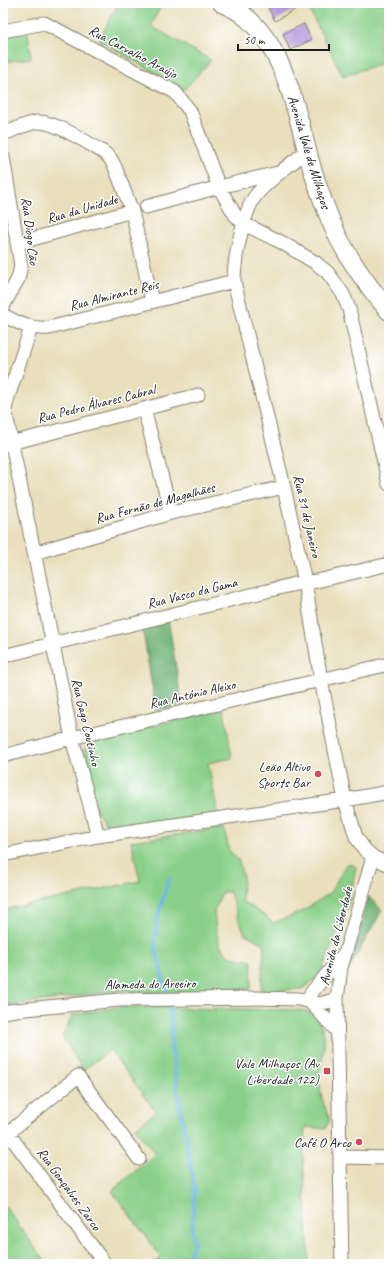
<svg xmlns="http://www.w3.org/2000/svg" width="392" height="1267" font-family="Caveat,sans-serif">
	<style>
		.green { fill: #8bd08a; stroke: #547653 }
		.forest { fill: #70b276; stroke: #466749 }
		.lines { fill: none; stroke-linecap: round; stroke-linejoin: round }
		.stream { stroke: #75b8ea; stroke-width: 3.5 }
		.building { fill: #b395dc }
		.street-casing { stroke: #827e6c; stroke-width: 15 }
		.secondary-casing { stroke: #827e6c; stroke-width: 20 }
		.street { stroke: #fff; stroke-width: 13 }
		.secondary { stroke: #fff; stroke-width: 18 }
		.poi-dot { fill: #d1495b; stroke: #fff; stroke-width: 1.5 }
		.labels { text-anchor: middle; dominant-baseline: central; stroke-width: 3; stroke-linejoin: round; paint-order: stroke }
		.street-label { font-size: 14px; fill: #1c1c1c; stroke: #fff }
		.poi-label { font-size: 14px; fill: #1c1c1c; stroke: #fff; text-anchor: end }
	</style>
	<rect width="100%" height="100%" fill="#fff"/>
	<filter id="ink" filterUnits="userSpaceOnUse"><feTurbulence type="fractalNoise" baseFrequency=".025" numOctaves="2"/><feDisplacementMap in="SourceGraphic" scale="8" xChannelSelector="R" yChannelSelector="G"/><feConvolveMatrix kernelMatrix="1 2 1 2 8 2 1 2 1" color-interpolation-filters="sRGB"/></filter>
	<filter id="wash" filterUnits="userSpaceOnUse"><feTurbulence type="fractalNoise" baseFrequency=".012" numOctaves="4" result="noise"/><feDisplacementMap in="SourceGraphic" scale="16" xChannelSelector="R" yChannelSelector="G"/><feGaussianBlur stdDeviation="0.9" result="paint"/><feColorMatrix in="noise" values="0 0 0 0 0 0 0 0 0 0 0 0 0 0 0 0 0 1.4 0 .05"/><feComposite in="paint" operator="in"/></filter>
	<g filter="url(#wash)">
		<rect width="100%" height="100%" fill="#e9dfbc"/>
		<path class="green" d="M 112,3 L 162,3 L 151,26 L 211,60 L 184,90 L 99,40 L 117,6 Z
			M 318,3 L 389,3 L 389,61 L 343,76 L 308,8 Z
			M 28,33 L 31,58 L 3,62 L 3,35 Z
			M 224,709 L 232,758 L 208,763 L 218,814 L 114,829 L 105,823 L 95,808 L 84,750 L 89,742 Z
			M 224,828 L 229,850 L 239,861 L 243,878 L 242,901 L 264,915 L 273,923 L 303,911 L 330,893 L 347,863 L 356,867 L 349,903 L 320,975 L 302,989 L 261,991 L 264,944 L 245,934 L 238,917 L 230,892 L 222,892 L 214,911 L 216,931 L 220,945 L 228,956 L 252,961 L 251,989 L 161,993 L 116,991 L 3,1006 L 3,910 L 140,881 L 131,841 Z
			M 118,1007 L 301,1010 C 311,1012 312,1013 318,1021 C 331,1037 320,1059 320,1078 C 319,1093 324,1106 330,1120 L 325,1129 L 305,1127 L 303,1157 L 309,1259 L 307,1264 L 154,1264 L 161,1257 L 112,1191 L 155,1154 L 135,1128 L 156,1112 L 110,1050 L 83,1070 L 62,1036 L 73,1015 Z
			M 3,1203 L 47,1264 L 48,1264 L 3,1264 Z"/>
		<path class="forest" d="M 168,618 L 182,705 L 156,710 L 142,626 Z
			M 368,896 L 382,910 L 350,967 Z"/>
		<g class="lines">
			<path class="stream" d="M 167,996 L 155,945 L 157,920 L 169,878
				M 168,1002 L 172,1022 L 171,1044 L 177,1088 L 195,1190 L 192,1230 L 194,1243 L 186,1264"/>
		</g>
		<g id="blocks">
			<path class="building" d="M 266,3 L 305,3 L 305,4 L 275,21 Z
				M 304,24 L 311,40 L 290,50 L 283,34 Z"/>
		</g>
	</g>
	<g filter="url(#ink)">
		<use href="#blocks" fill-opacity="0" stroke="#827e6c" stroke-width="1"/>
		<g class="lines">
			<defs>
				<path id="street" d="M 3,31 L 44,23 L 175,92 L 190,111 L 219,187 L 235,215 L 244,224 L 281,242 L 316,263 L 328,273 L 343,294 L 349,309 L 389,484
					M 3,134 C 14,130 27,123 38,122 C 55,121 88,143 103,152 L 110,158 L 115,167 L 132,211 L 152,302
					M 307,151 C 291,164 269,179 256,195 C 243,212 234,260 234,281 L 284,487 L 305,582 L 321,680 L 345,800 L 356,837 L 365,850 L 373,857 L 389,865
					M 3,157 L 21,266 L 18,279 L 3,306
					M 146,207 L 219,187 L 278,173
					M 18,243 L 132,211
					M 3,315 C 18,323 31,330 49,328 L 234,281
					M 31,328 L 8,397 L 5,410 L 72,738 L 98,836
					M 144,409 L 171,513
					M 3,445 L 198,395
					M 34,553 L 171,513 L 284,487
					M 3,656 L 295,584 L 317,581 L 389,564
					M 3,756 L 72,738 L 389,664
					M 3,855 L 98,836 L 345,800 L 389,792
					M 311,993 L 343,955
					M 311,1003 L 337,1031
					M 3,1012 L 16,1010 L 119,1000 L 254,998 L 299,999 L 320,1004 L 337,999
					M 3,1133 L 8,1133 L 78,1076 L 139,1159
					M 8,1133 L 105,1264
					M 340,1157 L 389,1158
					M 342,1264 L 337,999 L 341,968 L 373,857"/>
				<path id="secondary" d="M 222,3 C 228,6 235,9 241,13 C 283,45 294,102 307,150 C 313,174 321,197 330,219 C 344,254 365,283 389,311"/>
			</defs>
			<use href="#street" class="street-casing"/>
			<use href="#secondary" class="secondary-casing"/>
			<use href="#street" class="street"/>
			<use href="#secondary" class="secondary"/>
		</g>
	</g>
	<g class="poi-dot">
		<circle cx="318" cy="774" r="4"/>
		<rect x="323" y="1067" width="8" height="8" rx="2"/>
		<circle cx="359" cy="1142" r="4"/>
	</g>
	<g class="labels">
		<g class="street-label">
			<text transform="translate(133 52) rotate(28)">Rua Carvalho Araújo</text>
			<text transform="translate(309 152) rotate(73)">Avenida Vale de Milhaços</text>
			<text transform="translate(82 209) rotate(-16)">Rua da Unidade</text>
			<text transform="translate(30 231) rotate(83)">Rua Diogo Cão</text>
			<text transform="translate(114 295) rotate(-14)">Rua Almirante Reis</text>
			<text transform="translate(96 404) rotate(-14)">Rua Pedro Álvares Cabral</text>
			<text transform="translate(155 503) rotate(-15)">Rua Fernão de Magalhães</text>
			<text transform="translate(307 516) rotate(77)">Rua 31 de Janeiro</text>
			<text transform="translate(192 593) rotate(-14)">Rua Vasco da Gama</text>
			<text transform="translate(192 694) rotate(-13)">Rua António Aleixo</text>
			<text transform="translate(86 722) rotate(77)">Rua Gago Coutinho</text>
			<text transform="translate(336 936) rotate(-76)">Avenida da Liberdade</text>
			<text transform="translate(150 984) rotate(-1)">Alameda do Areeiro</text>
			<text transform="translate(69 1189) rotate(54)">Rua Gonçalves Zarco</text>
		</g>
		<g class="poi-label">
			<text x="310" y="766">Leão Altivo<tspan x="310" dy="16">Sports Bar</tspan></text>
			<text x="319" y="1063">Vale Milhaços (Av<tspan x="319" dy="16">Liberdade 122)</tspan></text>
			<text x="351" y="1142">Café O Arco</text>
		</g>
	</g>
	<rect width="392" height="1267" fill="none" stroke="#fff" stroke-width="16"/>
	<path d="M238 44v6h91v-6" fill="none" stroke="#1c1c1c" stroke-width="2"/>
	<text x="244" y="44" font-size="12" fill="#1c1c1c" stroke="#ffffff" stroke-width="3" paint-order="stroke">50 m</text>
</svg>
